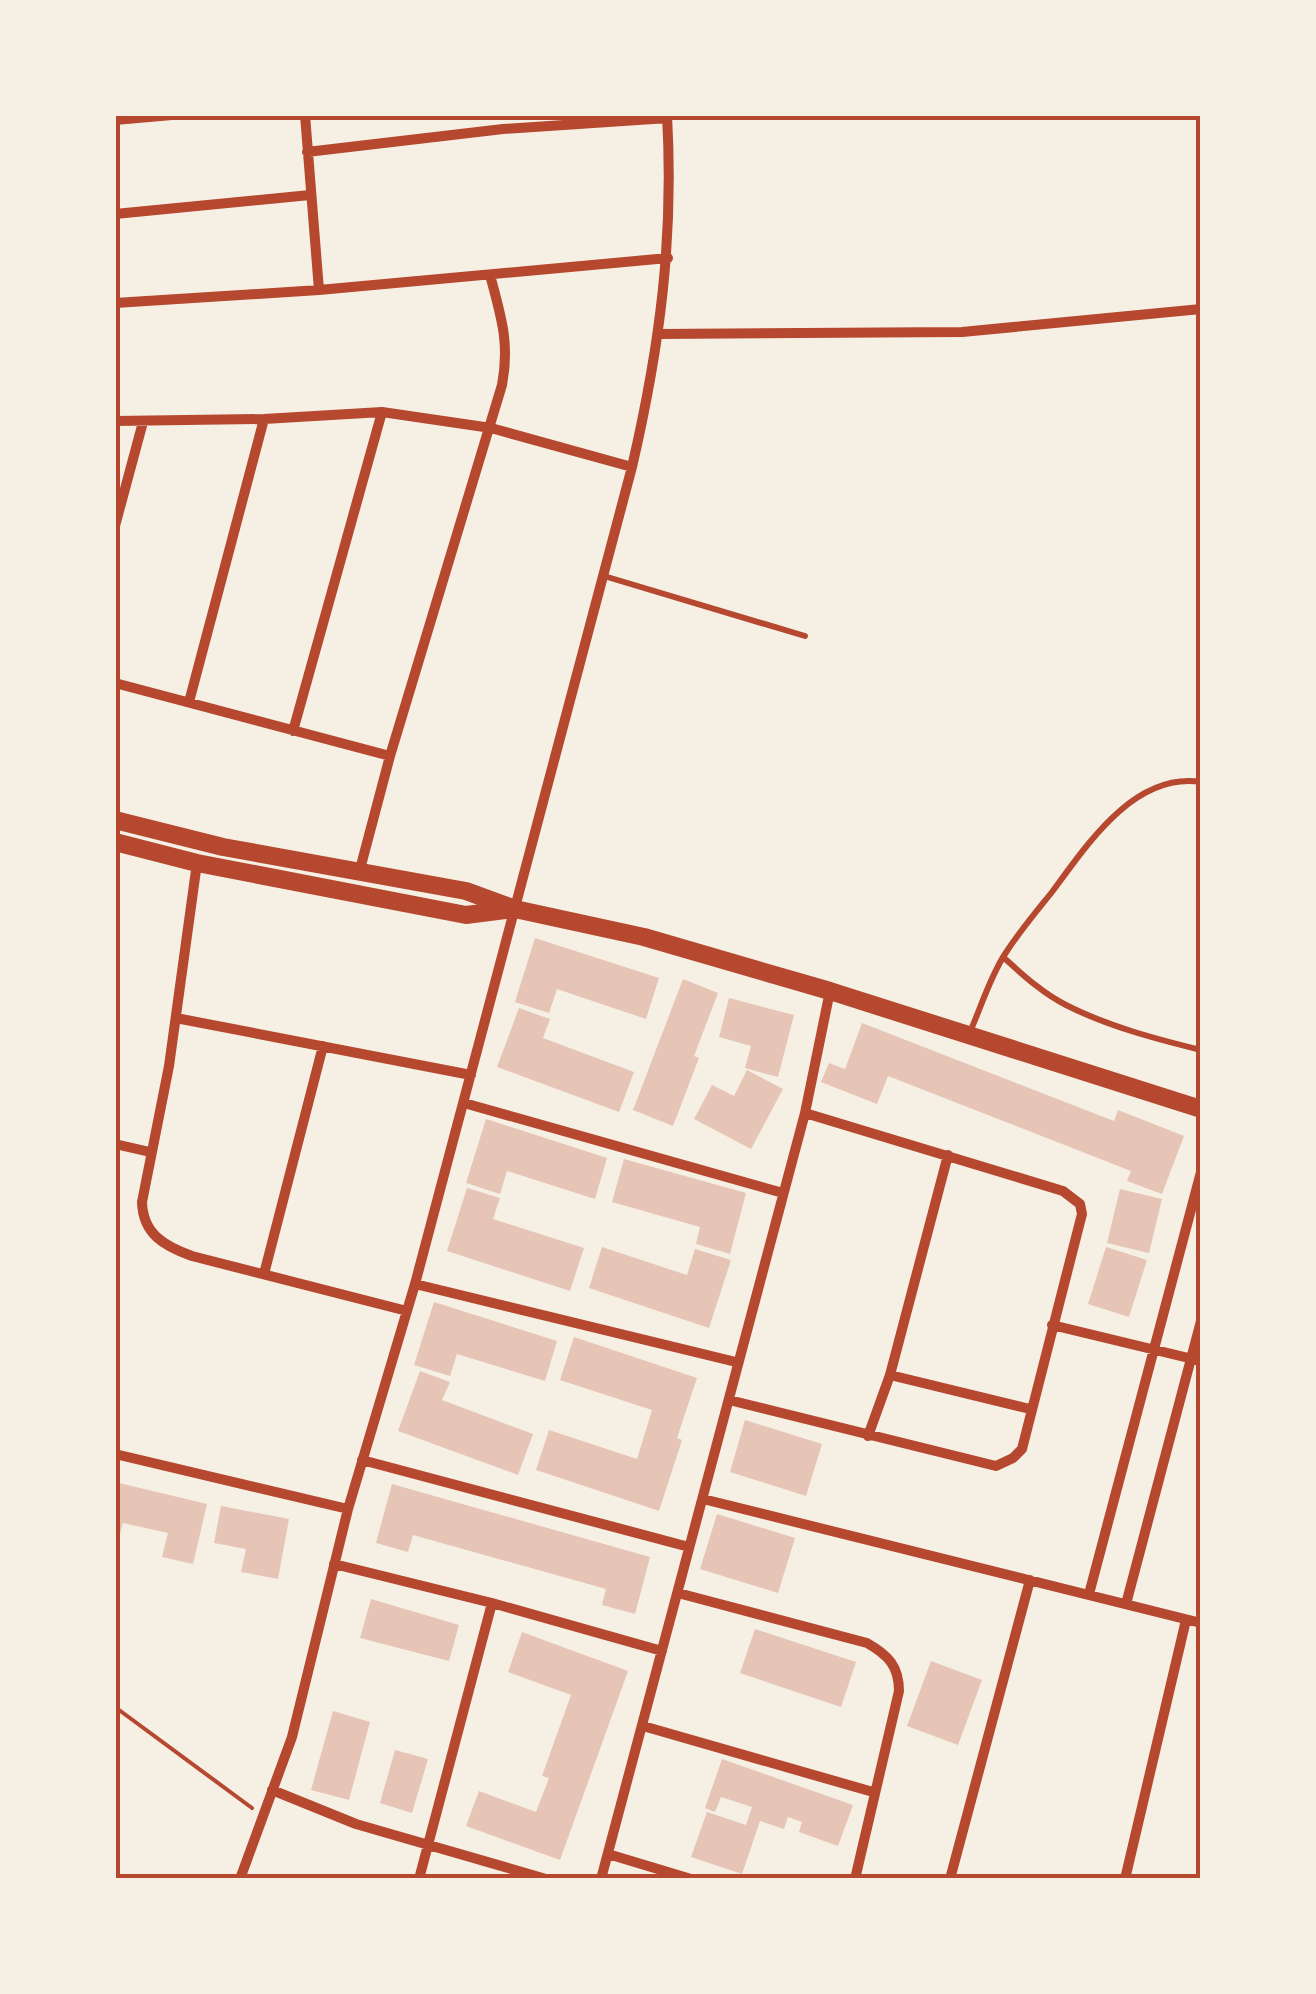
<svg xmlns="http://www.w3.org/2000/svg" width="1316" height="1994" font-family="'Roboto Serif',serif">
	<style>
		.building { fill: #e6c5b7 }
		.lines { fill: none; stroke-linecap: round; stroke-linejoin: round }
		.path { stroke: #b5482f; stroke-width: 4 }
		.service { stroke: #b5482f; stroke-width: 6 }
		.minor { stroke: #b5482f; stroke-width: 10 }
		.secondary { stroke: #b5482f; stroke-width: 18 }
		.neatline { fill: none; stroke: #b5482f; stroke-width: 4 }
	</style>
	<rect width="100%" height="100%" fill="#f6efe4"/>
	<path class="building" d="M 535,938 L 659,978 L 646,1019 L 557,989 L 549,1013 L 515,1002 Z
		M 683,979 L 718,993 L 694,1056 L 699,1058 L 673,1126 L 633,1110 Z
		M 729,998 L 794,1015 L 778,1077 L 745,1068 L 751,1046 L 719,1037 Z
		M 519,1008 L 550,1019 L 543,1038 L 634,1072 L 619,1112 L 497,1067 Z
		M 862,1023 L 1114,1121 L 1118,1110 L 1184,1136 L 1162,1194 L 1127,1181 L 1131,1171 L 888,1076 L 877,1104 L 821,1082 L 829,1063 L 845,1069 Z
		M 747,1070 L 783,1089 L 751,1149 L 694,1119 L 712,1085 L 734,1096 Z
		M 486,1119 L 607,1158 L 595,1199 L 507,1171 L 500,1194 L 466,1183 Z
		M 624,1159 L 746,1193 L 730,1254 L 696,1244 L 700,1227 L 612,1202 Z
		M 467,1188 L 500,1198 L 493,1219 L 584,1248 L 570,1291 L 447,1251 Z
		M 1120,1189 L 1162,1199 L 1149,1253 L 1107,1243 Z
		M 602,1247 L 687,1275 L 695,1249 L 731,1260 L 709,1328 L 589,1288 Z
		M 1106,1247 L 1147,1260 L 1129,1317 L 1088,1304 Z
		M 434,1302 L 557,1341 L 545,1381 L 457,1354 L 450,1376 L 414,1365 Z
		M 574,1337 L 697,1378 L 677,1438 L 682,1440 L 659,1511 L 536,1470 L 549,1430 L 637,1459 L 652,1410 L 560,1380 Z
		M 420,1371 L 450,1382 L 442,1400 L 533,1434 L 518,1475 L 398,1431 Z
		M 745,1420 L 822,1444 L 806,1496 L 730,1472 Z
		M 115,1482 L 207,1504 L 193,1564 L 162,1557 L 168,1533 L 123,1523 L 115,1551 Z
		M 392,1484 L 650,1557 L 635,1614 L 602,1605 L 606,1589 L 413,1535 L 408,1552 L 376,1543 Z
		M 221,1506 L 289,1519 L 278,1579 L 241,1572 L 246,1549 L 214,1543 Z
		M 717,1514 L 795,1538 L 778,1593 L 700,1569 Z
		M 371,1599 L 459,1625 L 449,1661 L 360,1638 Z
		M 755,1629 L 856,1662 L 841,1707 L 740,1673 Z
		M 522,1632 L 628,1671 L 560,1860 L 466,1826 L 479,1791 L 536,1812 L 549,1778 L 542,1776 L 571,1695 L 508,1672 Z
		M 931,1661 L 982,1680 L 958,1745 L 907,1726 Z
		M 333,1711 L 370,1722 L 349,1800 L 311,1790 Z
		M 395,1750 L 428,1759 L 412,1813 L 380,1803 Z
		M 722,1759 L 853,1805 L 838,1846 L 799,1832 L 802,1822 L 788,1817 L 784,1829 L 760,1821 L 742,1874 L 691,1857 L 707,1812 L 746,1825 L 752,1807 L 721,1797 L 715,1812 L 705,1808 Z"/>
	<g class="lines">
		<path class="path" d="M 115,1707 L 252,1808"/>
		<path class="service" d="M 604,576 L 805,636
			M 1199,904 L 1201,905
			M 1003,957 C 1022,974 1042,993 1066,1005 C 1107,1026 1156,1039 1201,1050
			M 970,1032 C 981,1007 990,977 1005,954 C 1019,932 1036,912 1052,892 C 1087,845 1134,772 1201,782"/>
		<path class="minor" d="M 305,115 L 319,290
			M 115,120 L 172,115
			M 307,152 L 503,129 L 668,118
			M 115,214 L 310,195
			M 115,303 L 319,290 L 668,258
			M 659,334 L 962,332 L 1201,309
			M 115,421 L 264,419 L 382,412 L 491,428 L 632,467
			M 115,526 L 143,422
			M 115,683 L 390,756
			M 189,702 L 264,419
			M 293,731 L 382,412
			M 197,863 L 169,1066 L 142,1202 C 143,1234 164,1246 192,1256 L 407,1311
			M 359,873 L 390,756 L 502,385 C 510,343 501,316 490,275
			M 176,1018 L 471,1075
			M 464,1103 L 783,1193
			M 115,1144 L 150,1152
			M 264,1274 L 323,1046
			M 415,1284 L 736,1362
			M 1052,1325 L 1201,1361
			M 890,1375 L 1030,1409
			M 729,1400 L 996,1466 L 1013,1458 L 1022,1449 L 1082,1214 L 1080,1204 L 1063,1191 L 805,1113
			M 868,1436 L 890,1375 L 948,1155
			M 115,1454 L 348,1509
			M 362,1460 L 689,1547
			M 703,1499 L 1201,1623
			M 334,1564 L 492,1603 L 662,1651
			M 678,1593 L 867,1643 C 888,1655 899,1666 899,1691 L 855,1879
			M 1089,1594 L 1201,1172
			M 1126,1604 L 1201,1321
			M 643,1726 L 873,1792
			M 272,1790 L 356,1824 L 546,1879
			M 608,1854 L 691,1879
			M 240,1879 L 292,1737 L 348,1509 L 415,1284 L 632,467 C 660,346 674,239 667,115
			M 419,1879 L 492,1603
			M 601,1879 L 805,1113 L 830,991
			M 950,1879 L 1030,1580
			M 1125,1879 L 1186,1620"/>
		<path class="secondary" d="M 115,820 L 223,847 L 466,891 L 515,909 L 644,937 L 830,991 L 1201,1109
			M 115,842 L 197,863 L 466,915 L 514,909"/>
	</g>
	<rect width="1316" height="1994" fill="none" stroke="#f6efe4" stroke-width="235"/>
	<rect x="118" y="118" width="1080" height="1758" class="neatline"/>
</svg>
